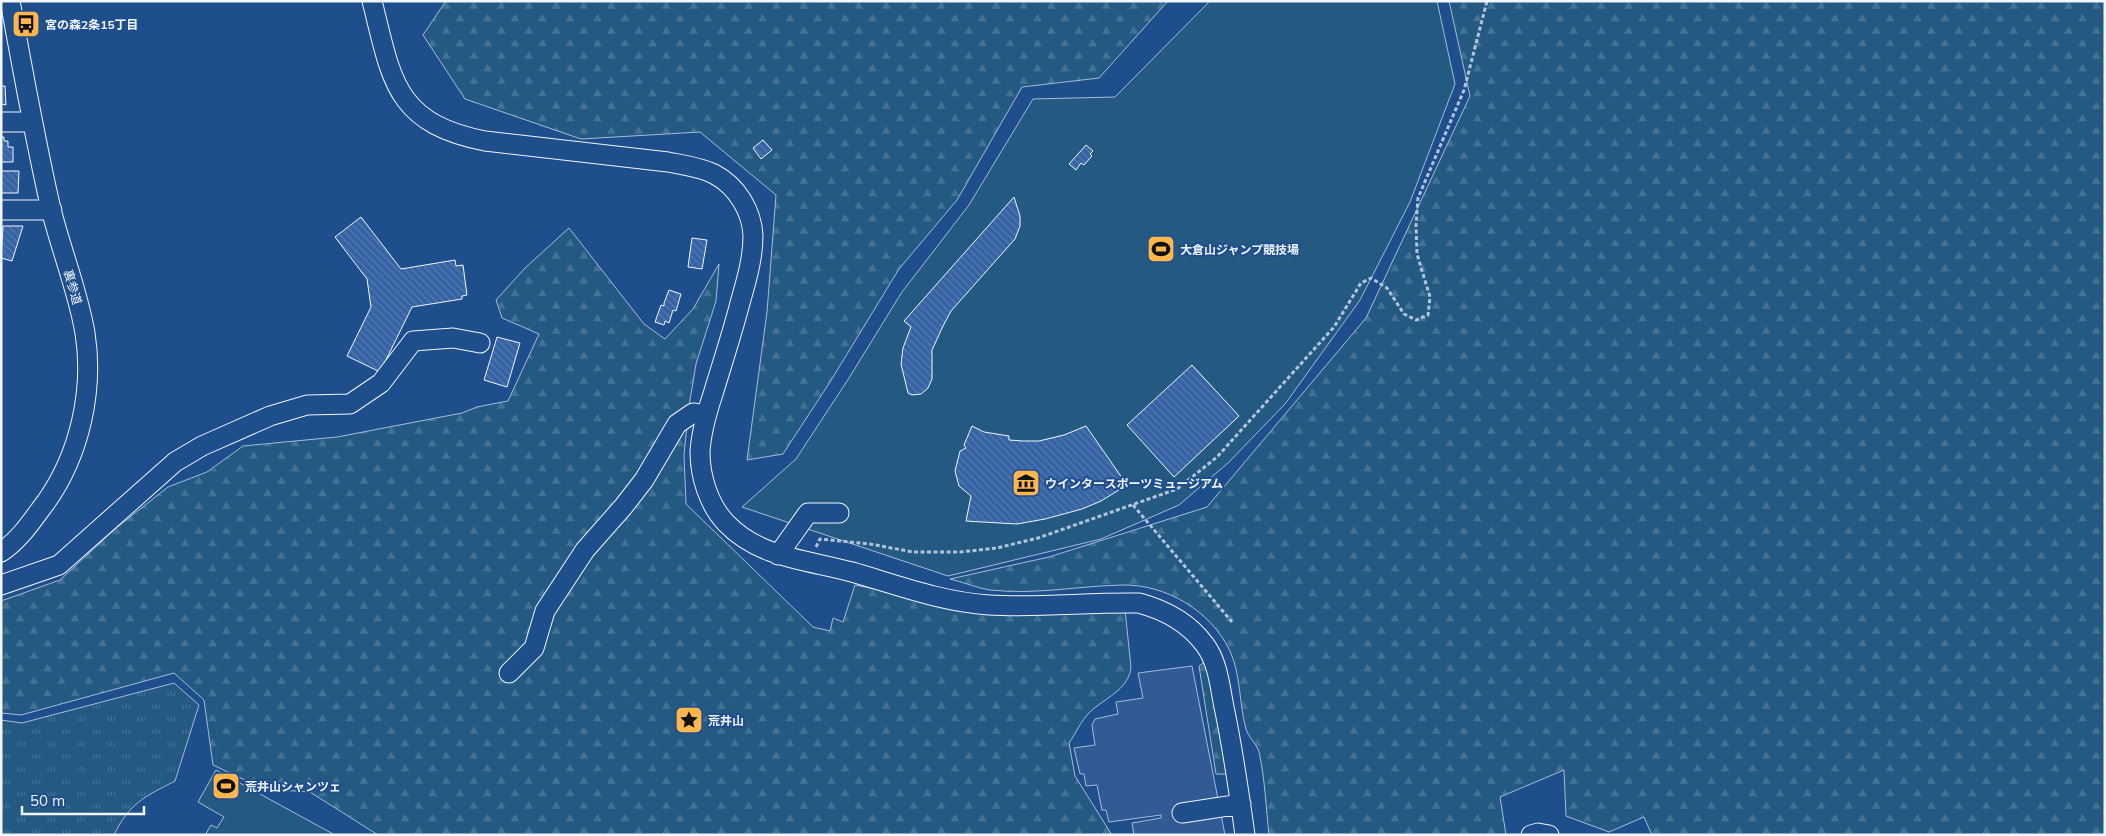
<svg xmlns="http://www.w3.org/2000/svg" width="2106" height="836" font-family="Mulish,'Noto Sans JP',sans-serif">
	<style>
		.grass { fill: url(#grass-tufts); stroke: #a8bbd7 }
		.forest { fill: url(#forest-firs); stroke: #a8bbd7 }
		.pitch { fill: #245a82; stroke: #a8bbd7 }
		.parking { fill: #305b95; stroke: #a8bbd7 }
		.building { fill: url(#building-back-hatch); stroke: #f2f6ff }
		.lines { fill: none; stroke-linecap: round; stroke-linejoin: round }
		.minor-casing { stroke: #f2f6ff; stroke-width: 21 }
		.path { stroke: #b3c4dc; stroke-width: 3; stroke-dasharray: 4 2.5; stroke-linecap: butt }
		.minor { stroke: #1f4e8c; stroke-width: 19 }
		.labels { text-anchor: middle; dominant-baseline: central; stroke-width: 4; stroke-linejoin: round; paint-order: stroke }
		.poi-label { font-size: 12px; font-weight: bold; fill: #f2f6ff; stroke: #1f4e8c; text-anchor: start }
		.street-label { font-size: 12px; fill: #f2f6ff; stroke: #1f4e8c }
	</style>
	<defs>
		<pattern id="grass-tufts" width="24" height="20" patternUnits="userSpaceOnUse" patternTransform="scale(1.25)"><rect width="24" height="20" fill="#245a82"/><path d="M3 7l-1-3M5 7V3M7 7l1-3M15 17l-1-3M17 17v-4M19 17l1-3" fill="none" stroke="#447295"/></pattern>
		<pattern id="forest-firs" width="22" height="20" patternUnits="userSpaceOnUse" patternTransform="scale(1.25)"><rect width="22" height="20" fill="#245a82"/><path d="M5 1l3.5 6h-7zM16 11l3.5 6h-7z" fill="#447295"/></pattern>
		<pattern id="building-back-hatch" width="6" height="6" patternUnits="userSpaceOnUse" patternTransform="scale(1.25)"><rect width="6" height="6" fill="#3563a3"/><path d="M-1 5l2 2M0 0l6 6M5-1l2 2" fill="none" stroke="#537ab1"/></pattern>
	</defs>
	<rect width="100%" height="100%" fill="#1f4e8c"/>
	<path class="grass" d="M 174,683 L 199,705 L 175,781 C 146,796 129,803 114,835 L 1,835 L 1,720 L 22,723 Z"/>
	<path class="forest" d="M 446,1 L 1168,1 L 1099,78 L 1022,87 L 957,200 L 899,269 L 830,382 L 783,454 L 747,460 L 767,312 L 776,195 L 700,132 L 581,139 L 465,99 L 423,35 Z
		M 1449,1 L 2105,1 L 2105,835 L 1652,835 L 1644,817 L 1609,832 L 1566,816 L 1564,770 L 1500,797 L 1506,835 L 1269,835 C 1266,808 1265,779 1259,752 C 1257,744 1248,737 1246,729 C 1239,704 1241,675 1230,651 C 1211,611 1166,584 1122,585 C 1078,586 1035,595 990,590 C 977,588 963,582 950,579 L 1049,557 L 1207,507 L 1366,318 L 1470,96 Z
		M 569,228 L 644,324 L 665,339 L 693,309 L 719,264 L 716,301 L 696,364 L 689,406 L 684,455 L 686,504 L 813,627 L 830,631 L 833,618 L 843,622 L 855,585 L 981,610 L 1125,610 L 1131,667 C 1129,690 1104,698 1089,713 C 1081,721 1076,733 1069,743 L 1075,776 L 1112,835 L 378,835 L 310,792 L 264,789 L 213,765 L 204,700 L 174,673 L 21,715 L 1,713 L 1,601 L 60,580 L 115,529 L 168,487 L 207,472 L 243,446 L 337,437 L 462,413 L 477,407 L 508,401 L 539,334 L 502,318 L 496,300 L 525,268 Z
		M 1206,661 L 1211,678 L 1227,774 L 1216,774 L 1199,666 Z"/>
	<path class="pitch" d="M 1210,1 L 1437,1 L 1455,84 L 1410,202 L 1360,300 L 1285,404 L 1228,463 L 1179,505 L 1101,539 L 948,576 L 742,507 L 796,459 L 849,378 L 902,292 L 969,205 L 1033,99 L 1115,97 Z
		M 216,770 L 335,835 L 205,835 L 211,825 L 217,828 L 224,817 L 198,802 Z"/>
	<path class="parking" d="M 1192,666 L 1225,835 L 1134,835 L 1132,823 L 1161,818 L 1161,815 L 1109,822 L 1106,810 L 1102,810 L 1097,785 L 1086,786 L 1084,774 L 1080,774 L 1074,748 L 1095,745 L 1092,725 L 1095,719 L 1118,714 L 1116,702 L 1143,698 L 1138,673 Z"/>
	<path class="building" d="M 1,86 L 5,86 L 6,105 L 1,104 Z
		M 1,137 L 4,137 L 4,141 L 8,141 L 8,147 L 13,147 L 13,162 L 1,162 Z
		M 763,140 L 772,150 L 761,159 L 753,148 Z
		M 1086,145 L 1093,151 L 1090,154 L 1092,156 L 1084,165 L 1081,163 L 1076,170 L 1069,164 Z
		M 1,171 L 19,171 L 18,193 L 1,193 Z
		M 1014,197 L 1020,216 L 1020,226 L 1015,239 L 951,311 L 943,326 L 932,350 L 932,379 L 928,388 L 921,394 L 912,395 L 908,393 L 901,364 L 903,348 L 911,327 L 904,321 Z
		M 361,217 L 401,269 L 455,260 L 456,266 L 463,265 L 467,295 L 462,296 L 462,299 L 412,307 L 380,372 L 347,356 L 371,307 L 367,279 L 335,237 Z
		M 3,226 L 23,226 L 12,261 L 1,258 Z
		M 692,238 L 707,240 L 702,269 L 688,267 Z
		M 669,290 L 681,294 L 676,311 L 673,310 L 669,323 L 665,321 L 664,325 L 655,322 L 661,305 L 664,306 L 664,303 Z
		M 497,337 L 520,343 L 507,387 L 484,380 Z
		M 1192,365 L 1239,416 L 1174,477 L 1127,425 Z
		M 972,426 L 984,432 L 1009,436 L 1009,440 L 1023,441 L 1039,441 L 1064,435 L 1086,426 L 1127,485 L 1101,501 L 1082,509 L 1045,519 L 1017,524 L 966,521 L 971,496 L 959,486 L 955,471 L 960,451 L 966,448 L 964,445 Z"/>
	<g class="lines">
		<defs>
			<path id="minor" d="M 372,1 C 392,80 394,123 485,141 L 668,162 C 683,165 700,167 714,174 C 737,186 752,211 753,236 C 753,259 746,282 740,303 C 732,334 722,364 713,394 C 707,412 701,433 700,452 C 700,477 709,505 726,523 C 759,558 808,560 852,572 C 897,585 942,602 989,605 C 1039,608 1089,602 1139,603 C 1165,610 1189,623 1205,645 C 1218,662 1220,687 1224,707 C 1233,749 1239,792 1245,835
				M 1,122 L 32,122
				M 1,210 L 52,210
				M 1,552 C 20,540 33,519 46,502 C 80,454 94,390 85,333 C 78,291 61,250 51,209 C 35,140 23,71 10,1
				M 778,555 L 808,513 L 839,513
				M 1,585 L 59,565 L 175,462 L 202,446 L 270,416 L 307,405 L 350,404 L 381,383 L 413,341 L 453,338 L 480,343
				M 509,673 L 534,648 L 545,611 L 585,550 L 623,507 L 644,480 L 677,424 L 693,413 L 706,415
				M 1182,813 L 1241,804
				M 1531,835 L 1538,833 L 1549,835"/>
		</defs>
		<use href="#minor" class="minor-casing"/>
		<path class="path" d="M 1133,505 L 1232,622
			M 816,547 L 820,539 L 870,544 L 913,552 L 960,552 L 997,548 L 1038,538 L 1177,489 L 1217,457 L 1334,327 L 1361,283 L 1371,278 L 1387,288 L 1404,314 L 1416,320 L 1428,315 L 1430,297 L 1417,254 L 1416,225 L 1418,198 L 1464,90 L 1487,1"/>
		<use href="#minor" class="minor"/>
	</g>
	<defs>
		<symbol id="bus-square" viewBox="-11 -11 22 22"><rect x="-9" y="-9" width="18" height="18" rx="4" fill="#ffb74d" stroke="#1f4e8c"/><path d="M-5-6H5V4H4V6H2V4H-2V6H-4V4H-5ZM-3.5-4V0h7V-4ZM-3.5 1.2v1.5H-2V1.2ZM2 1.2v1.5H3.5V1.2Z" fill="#111"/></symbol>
		<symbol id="stadium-square" viewBox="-11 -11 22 22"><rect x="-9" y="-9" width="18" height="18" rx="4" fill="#ffb74d" stroke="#1f4e8c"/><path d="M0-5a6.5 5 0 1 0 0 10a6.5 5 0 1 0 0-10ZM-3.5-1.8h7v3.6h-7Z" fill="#111"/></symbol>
		<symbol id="museum-square" viewBox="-11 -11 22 22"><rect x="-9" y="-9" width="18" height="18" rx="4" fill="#ffb74d" stroke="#1f4e8c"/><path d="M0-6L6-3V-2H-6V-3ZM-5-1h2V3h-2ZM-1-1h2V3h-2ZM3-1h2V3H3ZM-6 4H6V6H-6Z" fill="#111"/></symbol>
		<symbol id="sight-square" viewBox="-11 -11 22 22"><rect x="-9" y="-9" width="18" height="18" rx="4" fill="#ffb74d" stroke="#1f4e8c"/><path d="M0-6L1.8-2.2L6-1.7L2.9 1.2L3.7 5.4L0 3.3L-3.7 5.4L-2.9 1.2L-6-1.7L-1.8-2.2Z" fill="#111"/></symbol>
	</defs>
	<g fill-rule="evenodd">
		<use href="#bus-square" x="10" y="8" width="32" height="32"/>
		<use href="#stadium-square" x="1145" y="233" width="32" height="32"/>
		<use href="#museum-square" x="1010" y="467" width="32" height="32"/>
		<use href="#sight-square" x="673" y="704" width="32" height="32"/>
		<use href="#stadium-square" x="210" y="770" width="32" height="32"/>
	</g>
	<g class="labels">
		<g class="poi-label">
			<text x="45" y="24">宮の森2条15丁目</text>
			<text x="1180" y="249">大倉山ジャンプ競技場</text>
			<text x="1045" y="483">ウインタースポーツミュージアム</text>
			<text x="708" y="720">荒井山</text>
			<text x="245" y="786">荒井山シャンツェ</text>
		</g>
		<g class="street-label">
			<text transform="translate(73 287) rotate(74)">裏参道</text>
		</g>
	</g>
	<rect width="2106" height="836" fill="none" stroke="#f2f6ff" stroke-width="5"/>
	<path d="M22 806v8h122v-8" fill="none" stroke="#f2f6ff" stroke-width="2.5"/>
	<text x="30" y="806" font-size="15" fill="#f2f6ff" stroke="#1f4e8c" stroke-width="4" paint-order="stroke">50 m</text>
</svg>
